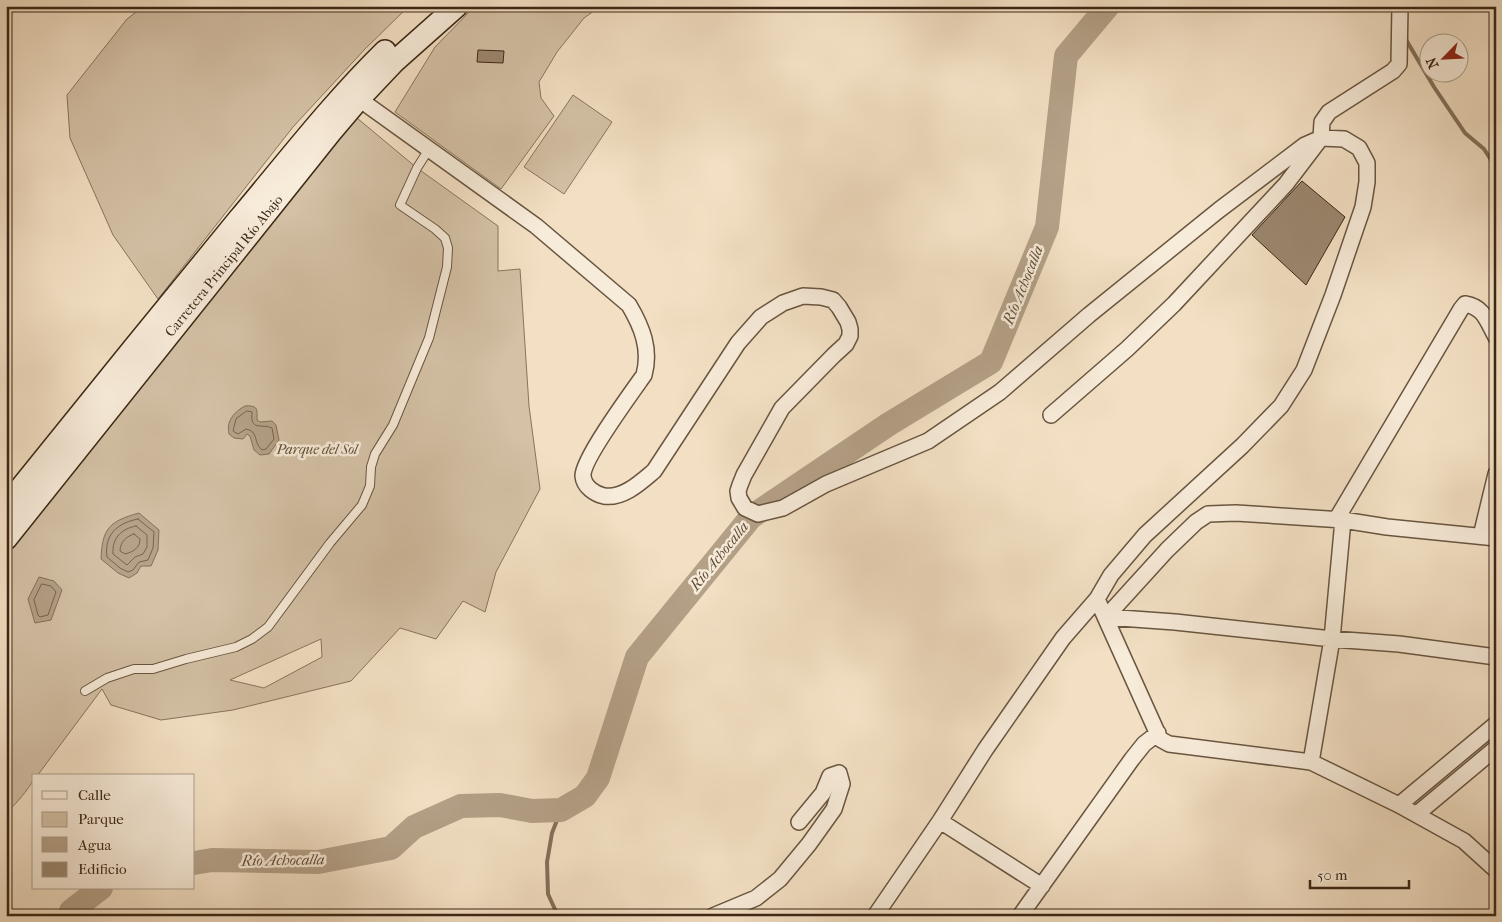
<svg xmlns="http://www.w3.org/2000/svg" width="1502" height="922" font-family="'IM FELL French Canon',serif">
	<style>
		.green { fill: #d4c1a6; stroke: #88745d; fill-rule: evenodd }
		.water { fill: #b4a188; stroke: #84705a }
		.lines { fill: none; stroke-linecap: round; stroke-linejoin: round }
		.shore { stroke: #78644e; stroke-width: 1 }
		.stream { stroke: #84705a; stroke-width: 4 }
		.river { stroke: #b4a188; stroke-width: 24 }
		.building { fill: #9b8770; stroke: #3b2714 }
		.lane-casing { stroke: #695540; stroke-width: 10 }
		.street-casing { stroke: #695540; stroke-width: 18 }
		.secondary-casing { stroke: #3b2714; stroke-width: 24 }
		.lane { stroke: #f7ebd9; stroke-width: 8 }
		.street { stroke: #f7ebd9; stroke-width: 15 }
		.secondary { stroke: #f7ebd9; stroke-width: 21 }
		.labels { text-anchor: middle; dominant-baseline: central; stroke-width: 5; stroke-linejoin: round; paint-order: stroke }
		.street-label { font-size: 14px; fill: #3b2714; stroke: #f7ebd9 }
		.park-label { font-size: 14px; font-style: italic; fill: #614e38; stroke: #f7ebd9 }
		.water-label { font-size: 15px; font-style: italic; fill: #5f4c37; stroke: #f7ebd9 }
	</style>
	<rect width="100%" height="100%" fill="#f3e0c4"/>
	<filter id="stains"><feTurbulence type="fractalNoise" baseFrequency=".004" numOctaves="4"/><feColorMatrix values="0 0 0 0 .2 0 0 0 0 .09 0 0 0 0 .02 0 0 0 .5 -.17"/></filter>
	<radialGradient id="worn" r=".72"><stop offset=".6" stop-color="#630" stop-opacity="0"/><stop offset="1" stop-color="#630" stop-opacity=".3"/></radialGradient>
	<path class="green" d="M 144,6 L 409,6 L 365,49 L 293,127 L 158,299 L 113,235 L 70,138 L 67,95 L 127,19 Z
		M 475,6 L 601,6 L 584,18 L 557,52 L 539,82 L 541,98 L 554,116 L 501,189 L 395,112 L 435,47 Z
		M 573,95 L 612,122 L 564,194 L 524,167 Z
		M 357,118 L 417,168 L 498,226 L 498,271 L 520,269 L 529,406 L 540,489 L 496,572 L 485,612 L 463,601 L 436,639 L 400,628 L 351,681 L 233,710 L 161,720 L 111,705 L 102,689 L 37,776 L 34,776 C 33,786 14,805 6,814 L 6,552 L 234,262 ZM 321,639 L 322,657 L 264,688 L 230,680 Z"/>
	<path class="water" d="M 245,406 C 259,405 257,410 257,420 L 260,422 L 272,421 L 276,425 L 279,440 L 269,454 L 260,455 L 254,450 L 250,436 L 247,434 L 243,439 L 234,438 L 229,434 C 226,421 234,412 245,406 Z
		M 139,513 L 159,530 L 158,550 L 151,566 L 141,566 L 137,573 L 129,578 L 118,573 L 101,559 C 102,528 110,521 139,513 Z
		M 39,577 L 54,581 L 62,590 L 51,620 L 35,623 L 28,599 Z"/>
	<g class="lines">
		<path class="shore" d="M 247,411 L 252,412 C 250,432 261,423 272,428 L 274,439 L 266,449 L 262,450 C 253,443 259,431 246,429 L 238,434 L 233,431 L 236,419 Z
			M 138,519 L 154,532 L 153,548 L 148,560 L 139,562 L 133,570 L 128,572 L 120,568 L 107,557 C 104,535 117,523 138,519 Z
			M 136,526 L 147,535 L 147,547 L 143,554 L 135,557 L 127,565 L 113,554 C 112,538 121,529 136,526 Z
			M 134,534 L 140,539 C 140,548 133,552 125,554 L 120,551 C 120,542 127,536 134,534 Z
			M 42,584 L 51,586 L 56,592 L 48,615 L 40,617 L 38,615 L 34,600 Z"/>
		<path class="stream" d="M 1405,38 L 1434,87 L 1465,133 L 1484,149 L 1491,160 L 1496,179
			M 558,916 L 548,894 L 547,862 L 552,833 L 561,810"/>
		<path class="river" d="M 194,863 L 212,860 L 318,862 L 391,848 L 414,827 L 461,806 L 500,805 L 532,811 L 561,810 L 585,796 L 598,778 L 637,657 L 751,517 L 889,424 L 991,362 L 1047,227 L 1066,56 L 1108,6
			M 70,916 L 71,911 L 101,888"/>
	</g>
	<path class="building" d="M 478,50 L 504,51 L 503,63 L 477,62 Z
		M 1302,181 L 1345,217 L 1306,285 L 1252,235 Z"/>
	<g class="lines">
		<defs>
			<path id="lane" d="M 85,691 L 107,678 L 134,669 L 153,669 L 186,659 L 236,647 L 252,639 L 268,627 L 330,543 L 362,505 L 370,486 L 371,467 L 375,454 L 393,425 L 429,338 L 447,267 L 448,248 L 445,238 L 435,229 L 400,205 L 417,168 L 429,149"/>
			<path id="street" d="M 359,99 L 536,226 L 629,305 C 642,327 651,349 644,375 C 632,392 582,460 583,476 C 584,487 595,494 604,496 C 623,499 641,482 654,471 L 738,343 L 761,317 L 783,303 L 803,296 L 821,297 L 833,300 L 839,307 L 848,322 L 850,329 L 850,336 L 846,344 L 834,355 L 782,408 L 744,475 L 740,485 L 738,491 L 739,498 L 745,508 L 758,514 L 783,508 L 826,484 L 928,441 L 1000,392 L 1089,315 L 1219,210 L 1305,145 L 1321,138 L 1344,139 L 1359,148 L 1367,163 L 1367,182 L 1363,207 L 1333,295 L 1304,370 L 1281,406 L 1242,446 L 1145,535 L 1111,575 L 1097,599 L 1063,638 L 985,750 L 940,821 L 875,916
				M 1051,415 L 1127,349 L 1174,304 L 1286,184 L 1321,138 L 1322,122 L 1329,112 L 1393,71 L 1399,64 L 1400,6
				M 1336,520 L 1461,309 L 1465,304 C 1484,307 1487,321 1496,337
				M 1481,536 L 1496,474
				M 1097,599 L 1160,739 L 1169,744 L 1311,762 L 1399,805 L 1464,841 L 1496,870
				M 1106,617 L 1167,550 L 1196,522 L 1208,514 L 1236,513 L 1343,520 L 1387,527 L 1496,538
				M 1106,617 L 1175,622 L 1332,639 L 1399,644 L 1496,657
				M 1311,762 L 1332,639 L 1343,520
				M 1399,805 L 1496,724
				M 1417,814 L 1496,748
				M 940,821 L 1042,886
				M 713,916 L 756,898 L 780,879 L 809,844 L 834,809 L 842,784 L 839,773 L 830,776 L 823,793 L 799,822
				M 1020,916 L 1132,759 L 1144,744 L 1158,733"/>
			<path id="secondary" d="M 6,506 C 83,410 160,315 238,220 C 286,163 332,103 385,51
				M 6,539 L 331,132 L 359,99 L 394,62 L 457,6"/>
		</defs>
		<use href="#lane" class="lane-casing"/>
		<use href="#street" class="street-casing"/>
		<use href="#secondary" class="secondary-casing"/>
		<use href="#lane" class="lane"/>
		<use href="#street" class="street"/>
		<use href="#secondary" class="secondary"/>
	</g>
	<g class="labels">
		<g class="street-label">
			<text transform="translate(224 266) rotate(-51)">Carretera Principal Río Abajo</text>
		</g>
		<g class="park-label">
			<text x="317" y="449">Parque del Sol</text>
		</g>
		<g class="water-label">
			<text transform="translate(1023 285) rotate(-68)">Río Achocalla</text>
			<text transform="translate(719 556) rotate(-51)">Río Achocalla</text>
			<text transform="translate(283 860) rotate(-1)">Río Achocalla</text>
		</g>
	</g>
	<rect width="1502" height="922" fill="none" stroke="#f3e0c4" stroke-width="25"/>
	<rect x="8" y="8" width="1487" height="907" fill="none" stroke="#3b2714" stroke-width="2.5"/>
	<rect x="12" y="12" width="1477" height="897" fill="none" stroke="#3b2714"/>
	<rect x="32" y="774" width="162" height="115" fill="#f7ebd9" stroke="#ac9d8a"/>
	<rect x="42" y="791" width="25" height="8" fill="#f7ebd9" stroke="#ac9d8a"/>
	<text x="78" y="800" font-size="15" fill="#3b2714">Calle</text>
	<rect x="42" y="812" width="25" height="15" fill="#d4c1a6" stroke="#ac9d8a"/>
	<text x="78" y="824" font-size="15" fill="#3b2714">Parque</text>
	<rect x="42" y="837" width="25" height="15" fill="#b4a188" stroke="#ac9d8a"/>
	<text x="78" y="850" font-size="15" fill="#3b2714">Agua</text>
	<rect x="42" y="862" width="25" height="15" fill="#9b8770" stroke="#ac9d8a"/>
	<text x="78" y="874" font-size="15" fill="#3b2714">Edificio</text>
	<g transform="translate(1444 58) rotate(246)"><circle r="24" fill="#f7ebd9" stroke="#ac9d8a"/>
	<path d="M0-4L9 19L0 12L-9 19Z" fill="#8f2418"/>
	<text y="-8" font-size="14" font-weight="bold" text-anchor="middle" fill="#3b2714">N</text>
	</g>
	<path d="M1310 880v8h99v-8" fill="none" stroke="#3b2714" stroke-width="2.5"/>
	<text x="1317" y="880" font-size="15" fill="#3b2714" stroke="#f7ebd9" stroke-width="4" paint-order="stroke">50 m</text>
	<rect width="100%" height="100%" filter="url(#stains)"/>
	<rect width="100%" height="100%" fill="url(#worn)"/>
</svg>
